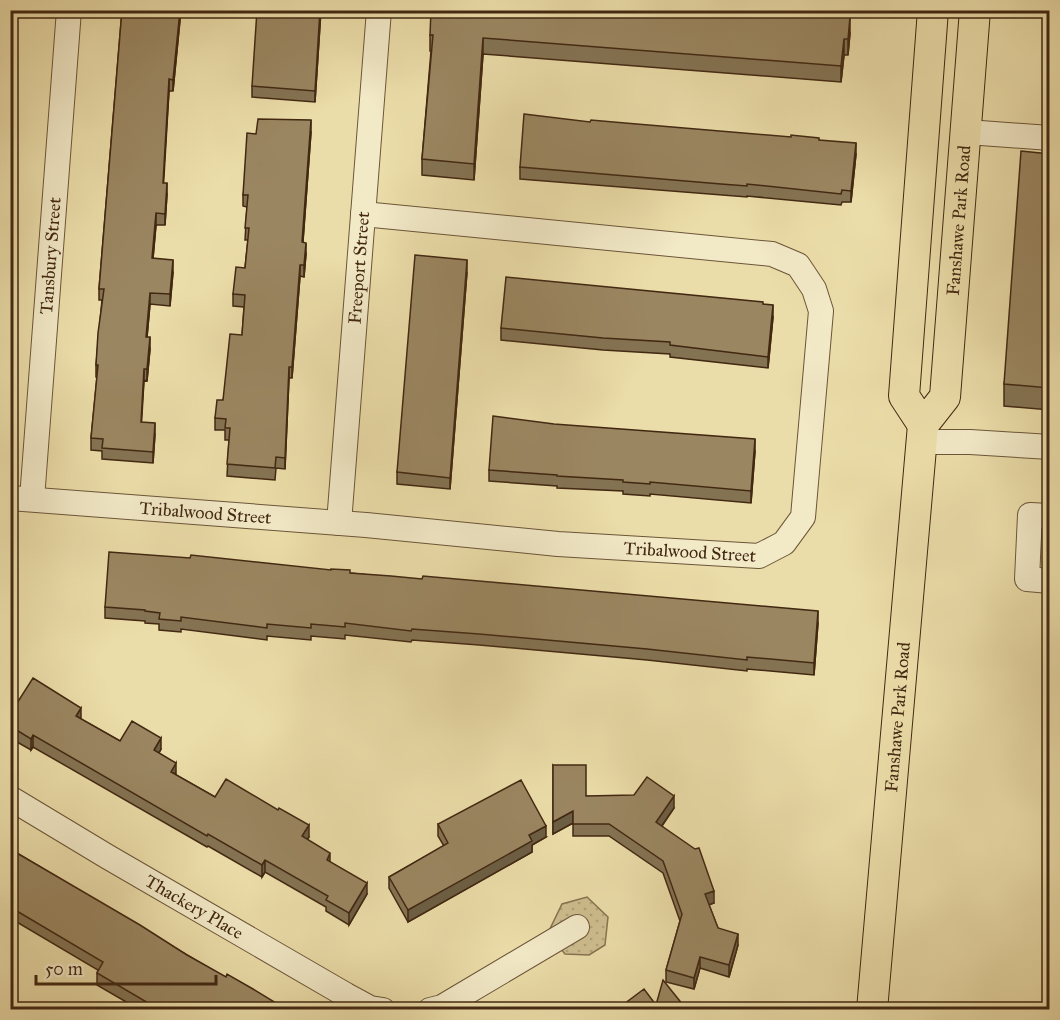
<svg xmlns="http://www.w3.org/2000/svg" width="1060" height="1020" font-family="'IM FELL Great Primer',serif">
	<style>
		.grass { fill: url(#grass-dots); stroke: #887350; stroke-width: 1.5 }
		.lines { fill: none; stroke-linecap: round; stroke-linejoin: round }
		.minor-casing { stroke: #6c5538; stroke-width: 26 }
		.major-casing { stroke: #422812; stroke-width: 32 }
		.minor { stroke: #f2e9c7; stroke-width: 24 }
		.major { stroke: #ebdda9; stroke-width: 30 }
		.wall { fill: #847353; stroke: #422812; stroke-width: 1.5 }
		.shaded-wall { fill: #6c5e44; stroke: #422812; stroke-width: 1.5 }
		.building { fill: #9a8661; stroke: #422812; stroke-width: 1.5 }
		.labels { text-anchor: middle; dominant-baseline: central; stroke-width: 6; stroke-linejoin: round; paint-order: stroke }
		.street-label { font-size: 18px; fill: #422812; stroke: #f2e9c7 }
	</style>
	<defs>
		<pattern id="grass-dots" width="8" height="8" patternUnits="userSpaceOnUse" patternTransform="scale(1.5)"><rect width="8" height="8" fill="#cebe8f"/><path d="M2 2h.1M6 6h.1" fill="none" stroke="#b2a37a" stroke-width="1.8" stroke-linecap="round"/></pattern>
	</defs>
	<rect width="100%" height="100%" fill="#ebdda9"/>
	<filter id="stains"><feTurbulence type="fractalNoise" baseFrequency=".00333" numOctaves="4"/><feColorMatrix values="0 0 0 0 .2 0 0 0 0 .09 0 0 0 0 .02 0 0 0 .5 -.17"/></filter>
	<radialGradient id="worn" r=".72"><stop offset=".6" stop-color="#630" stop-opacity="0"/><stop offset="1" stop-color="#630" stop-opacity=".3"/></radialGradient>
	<path class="grass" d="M 587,897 L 608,917 L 605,945 L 589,955 L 565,954 L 548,933 L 562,904 Z"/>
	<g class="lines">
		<defs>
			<g id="minor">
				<path d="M 967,132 L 1050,138"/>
				<path d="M 922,442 L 970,442 L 1050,447"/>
				<path id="s1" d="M 10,498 L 366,525 L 558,544 L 759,556 L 784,543 L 803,517 L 821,311 L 814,289 L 798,265 L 772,254 L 363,214"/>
				<path id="s2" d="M 32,499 L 69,10"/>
				<path d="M 1050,516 L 1030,515 L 1027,579 L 1050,581"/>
				<path id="s3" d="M 339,523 L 379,10"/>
				<path id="s4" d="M 10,798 L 108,857 L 346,995 L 370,1008 L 383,1010"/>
				<path d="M 430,1010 L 442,1007 L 577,927"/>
			</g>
			<g id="major">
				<path d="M 923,425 L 904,396 L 933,10"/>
				<path id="s5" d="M 872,1010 L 923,425 L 945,397 L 975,10"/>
			</g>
		</defs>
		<use href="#minor" class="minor-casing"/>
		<use href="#major" class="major-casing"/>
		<use href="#minor" class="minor"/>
		<use href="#major" class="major"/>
	</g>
	<path class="wall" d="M 122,10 L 181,10 L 173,91 L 169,91 L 163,183 L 167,194 L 165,225 L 156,225 L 153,258 L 173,272 L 170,306 L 150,304 L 147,337 L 150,349 L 147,381 L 144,380 L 141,422 L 155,434 L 153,463 L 102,459 L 102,451 L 91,450 L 91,438 L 97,377 L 96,377 L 96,365 L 102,300 L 99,300 L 99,289 Z
		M 321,10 L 315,102 L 252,97 L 252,86 Z
		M 850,33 L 848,55 L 844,55 L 841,82 L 483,54 L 474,180 L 422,175 L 422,159 L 431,51 L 430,51 L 430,35 Z
		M 590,122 L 819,140 L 856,154 L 851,202 L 842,202 L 841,205 L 747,196 L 747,197 L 520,179 L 520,167 Z
		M 311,132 L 303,242 L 306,254 L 304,277 L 300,276 L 292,378 L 289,378 L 285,469 L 276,468 L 275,480 L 227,476 L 229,440 L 225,440 L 225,430 L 215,430 L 215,418 L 223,400 L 242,335 L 244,307 L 233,306 L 233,294 L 245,268 L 248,240 L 245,240 L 247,207 L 243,206 L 243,195 L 256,134 Z
		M 1050,154 L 1050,410 L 1004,406 L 1004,384 Z
		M 467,272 L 450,489 L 397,484 L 397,472 Z
		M 763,304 L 773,317 L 768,368 L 670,357 L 670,354 L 603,350 L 501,340 L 501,328 Z
		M 755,451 L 751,503 L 650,494 L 650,496 L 623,494 L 623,491 L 557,488 L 557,486 L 489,481 L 489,470 Z
		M 350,573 L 818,623 L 814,675 L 747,669 L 747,671 L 647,660 L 479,645 L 412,640 L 411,642 L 345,635 L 345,639 L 311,636 L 311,640 L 267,636 L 267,640 L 181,629 L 181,632 L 159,630 L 159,624 L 145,623 L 145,621 L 105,618 L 105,607 Z
		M 10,714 L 81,719 L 120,741 L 161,749 L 159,753 L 176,775 L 215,797 L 309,837 L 307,839 L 330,862 L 367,894 L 349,925 L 326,911 L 326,907 L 265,872 L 262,877 L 208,846 L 207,847 L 33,747 L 31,750 L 10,738 Z
		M 553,765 L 586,796 L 674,808 L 662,826 L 714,903 L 709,905 L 718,928 L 738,945 L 729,977 L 700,968 L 694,989 L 666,982 L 666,970 L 680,921 L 663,873 L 609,836 L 573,836 L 573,823 L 553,834 Z
		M 438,824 L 546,837 L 532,845 L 532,852 L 408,922 L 389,888 L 389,877 L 444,846 L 438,836 Z
		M 10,849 L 187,955 L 281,1010 L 140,1010 L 97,985 L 97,973 L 98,970 L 10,918 Z"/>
	<path class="shaded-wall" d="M 12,10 L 13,10 L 10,42 L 10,31 Z
		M 180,10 L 181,10 L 173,91 L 173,80 Z
		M 320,10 L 321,10 L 315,102 L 315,91 Z
		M 850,17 L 850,33 L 848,55 L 848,39 Z
		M 483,38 L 483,54 L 474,180 L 474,164 Z
		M 844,39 L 844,55 L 841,82 L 841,66 Z
		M 169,79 L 169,91 L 163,194 L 163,183 Z
		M 311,120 L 311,132 L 302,254 L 302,242 Z
		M 856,143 L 856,154 L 851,202 L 851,191 Z
		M 167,183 L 167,194 L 165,225 L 165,214 Z
		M 156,213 L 156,225 L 152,270 L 152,258 Z
		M 306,243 L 306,254 L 304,277 L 304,265 Z
		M 173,260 L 173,272 L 170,306 L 170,294 Z
		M 467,260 L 467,272 L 450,489 L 450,478 Z
		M 300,265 L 300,276 L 292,378 L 292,367 Z
		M 150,293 L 150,304 L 146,349 L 146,337 Z
		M 773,305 L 773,317 L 768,368 L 768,357 Z
		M 150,337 L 150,349 L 147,381 L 147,369 Z
		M 289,367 L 289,378 L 285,469 L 285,458 Z
		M 144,369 L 144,380 L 141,433 L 141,422 Z
		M 155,423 L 155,434 L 153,463 L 153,452 Z
		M 755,439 L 755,451 L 751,503 L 751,491 Z
		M 818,611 L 818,623 L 814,675 L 814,663 Z
		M 81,708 L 81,719 L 76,716 Z
		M 33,735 L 33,747 L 31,750 L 31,739 Z
		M 161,738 L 161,749 L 154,762 L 154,750 Z
		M 176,763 L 176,774 L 171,772 Z
		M 674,796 L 674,808 L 656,834 L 656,822 Z
		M 573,811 L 573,823 L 553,834 L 553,822 Z
		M 309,825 L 309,837 L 302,848 L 302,836 Z
		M 546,826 L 546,837 L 532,845 L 532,852 L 408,922 L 408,910 L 529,835 Z
		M 330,853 L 330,864 L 327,860 Z
		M 265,860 L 265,872 L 262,877 L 262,865 Z
		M 367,883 L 367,894 L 349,925 L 349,913 Z
		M 714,891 L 714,903 L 705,906 L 705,894 Z
		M 738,934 L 738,945 L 729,977 L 729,965 Z
		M 700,957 L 700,968 L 694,989 L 694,978 Z"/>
	<path class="building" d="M 10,10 L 12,10 L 10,31 Z
		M 122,10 L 180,10 L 173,80 L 169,79 L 163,183 L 167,183 L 165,214 L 156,213 L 152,258 L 173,260 L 170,294 L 150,293 L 146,337 L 150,337 L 147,369 L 144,369 L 141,422 L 155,423 L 153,452 L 102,448 L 103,439 L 91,438 L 98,365 L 96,365 L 98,333 L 104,289 L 99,289 Z
		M 257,10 L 320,10 L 315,91 L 252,86 Z
		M 431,10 L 772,10 L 850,17 L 848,39 L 844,39 L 841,66 L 483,38 L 474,164 L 422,159 L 433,35 L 430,35 Z
		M 524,114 L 590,122 L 591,120 L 625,123 L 791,137 L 791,135 L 819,138 L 819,140 L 856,143 L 851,191 L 842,190 L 841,194 L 747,184 L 747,186 L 721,184 L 520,167 Z
		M 258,119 L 311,120 L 302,242 L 306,243 L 304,265 L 300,265 L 292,367 L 289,367 L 285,458 L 276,457 L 275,468 L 227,464 L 230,428 L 225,428 L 226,419 L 215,418 L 217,400 L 223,400 L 230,334 L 242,335 L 245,295 L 233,294 L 236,267 L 245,268 L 249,228 L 245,228 L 248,195 L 243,195 L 247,133 L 256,134 Z
		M 1021,151 L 1050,154 L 1050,388 L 1004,384 Z
		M 415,255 L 467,260 L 450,478 L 397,472 Z
		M 506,277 L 763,302 L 763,304 L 773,305 L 768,357 L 670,345 L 670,342 L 603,338 L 501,328 Z
		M 493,416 L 554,424 L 755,439 L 751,491 L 650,482 L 650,484 L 623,482 L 623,480 L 557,476 L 557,475 L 489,470 Z
		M 109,552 L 190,558 L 191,555 L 331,570 L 331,569 L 350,570 L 350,573 L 391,576 L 422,579 L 423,576 L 818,611 L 814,663 L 747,657 L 747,660 L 647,649 L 479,634 L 412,629 L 411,631 L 345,623 L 345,627 L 311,624 L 311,628 L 267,624 L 267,628 L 181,617 L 181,621 L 159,619 L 160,613 L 145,611 L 145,610 L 105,607 Z
		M 33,678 L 81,708 L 76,716 L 120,741 L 132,721 L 161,738 L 154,750 L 176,763 L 171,772 L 215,797 L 226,779 L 278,810 L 279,808 L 309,825 L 302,836 L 330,853 L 327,860 L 367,883 L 349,913 L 326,900 L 328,896 L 265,860 L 262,865 L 208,834 L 207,836 L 33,735 L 31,739 L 10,726 L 10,714 Z
		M 553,765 L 586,765 L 586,796 L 634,795 L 647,777 L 674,796 L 656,822 L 695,849 L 699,848 L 714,891 L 705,894 L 718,928 L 738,934 L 729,965 L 700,957 L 694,978 L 666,970 L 682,914 L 663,861 L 609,824 L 573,824 L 573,811 L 553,822 Z
		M 521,780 L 546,826 L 529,835 L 532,841 L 408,910 L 389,877 L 448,843 L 438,824 Z
		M 10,849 L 140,925 L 187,955 L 226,977 L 227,974 L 253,989 L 281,1006 L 279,1010 L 187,1010 L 179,1005 L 177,1010 L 160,1010 L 97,973 L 103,962 L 10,907 Z
		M 663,980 L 683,1005 L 677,1010 L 616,1010 L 644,989 L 656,1005 Z"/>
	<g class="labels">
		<g class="street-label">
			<text stroke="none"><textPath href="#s5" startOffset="800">Fanshawe Park Road</textPath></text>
			<text stroke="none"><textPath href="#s2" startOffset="244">Tansbury Street</textPath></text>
			<text stroke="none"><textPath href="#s3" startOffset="256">Freeport Street</textPath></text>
			<text stroke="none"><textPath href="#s1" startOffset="196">Tribalwood Street</textPath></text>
			<text stroke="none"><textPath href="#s1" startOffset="682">Tribalwood Street</textPath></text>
			<text stroke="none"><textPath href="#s5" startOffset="294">Fanshawe Park Road</textPath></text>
			<text stroke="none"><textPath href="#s4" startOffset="214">Thackery Place</textPath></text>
		</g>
	</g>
	<rect width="1060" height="1020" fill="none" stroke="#ebdda9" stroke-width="36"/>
	<rect x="12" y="12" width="1036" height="996" fill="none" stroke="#422812" stroke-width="3"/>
	<rect x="18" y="18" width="1024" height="984" fill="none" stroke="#422812" stroke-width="1.5"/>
	<path d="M36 975v9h180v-9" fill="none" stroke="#422812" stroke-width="3"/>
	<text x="45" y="975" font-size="18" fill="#422812" stroke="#f2e9c7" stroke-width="4.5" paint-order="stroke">50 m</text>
	<rect width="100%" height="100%" filter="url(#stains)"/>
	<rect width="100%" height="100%" fill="url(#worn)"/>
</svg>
